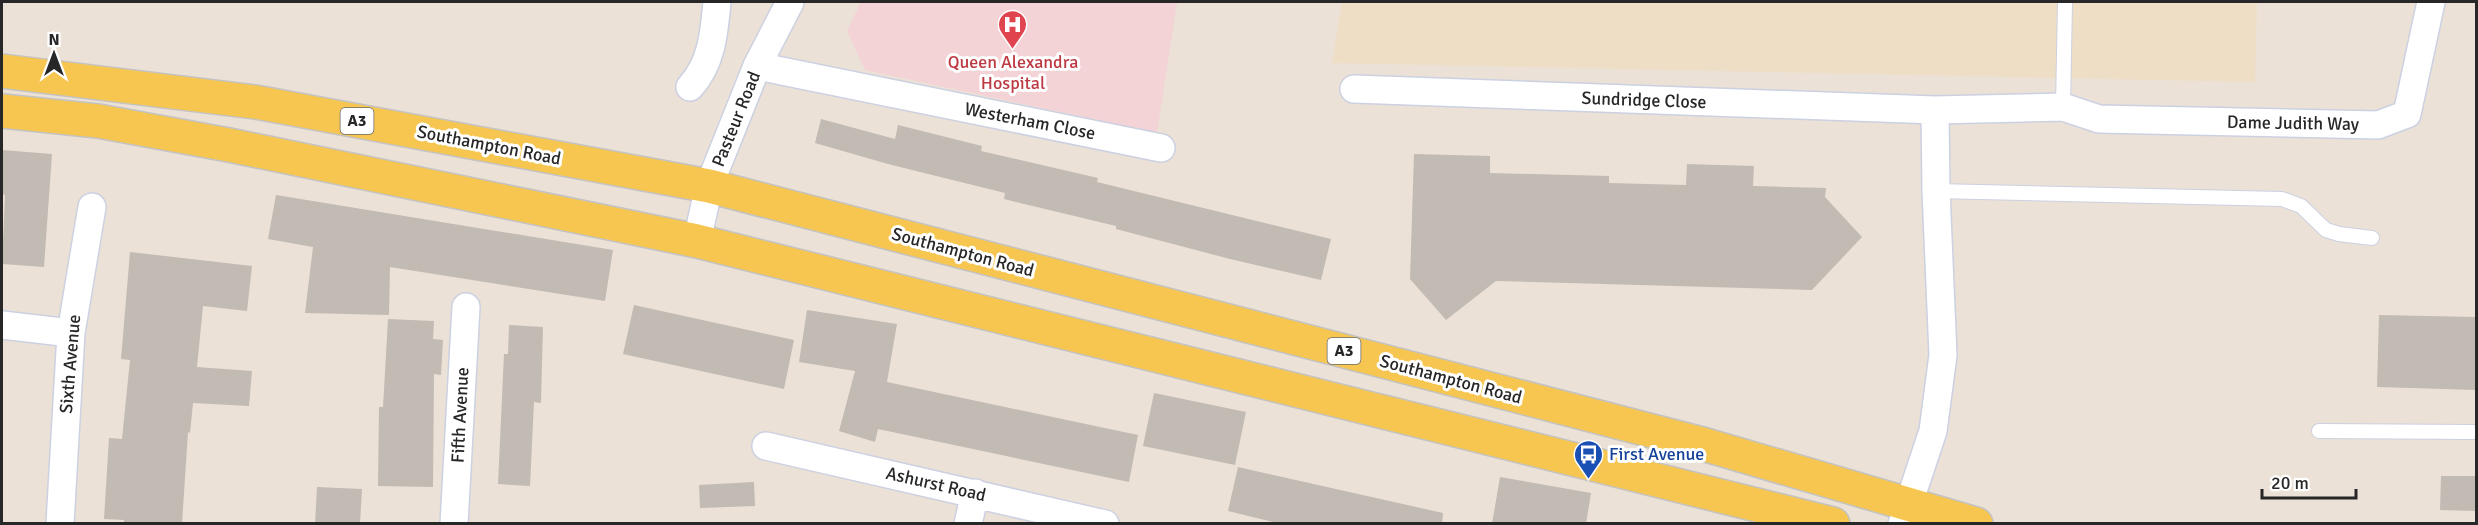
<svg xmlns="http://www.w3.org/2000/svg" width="2478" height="525" font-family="Signika,sans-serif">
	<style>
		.education { fill: #eedec5 }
		.medical { fill: #f3d3d6 }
		.building { fill: #c2bbb4 }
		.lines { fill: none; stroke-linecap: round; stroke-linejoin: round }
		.service-casing { stroke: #ccd1e1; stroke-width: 16 }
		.minor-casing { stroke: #ccd1e1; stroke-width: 30 }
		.primary-casing { stroke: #c3c3c3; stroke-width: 36 }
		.service { stroke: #fff; stroke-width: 14 }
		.minor { stroke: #fff; stroke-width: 27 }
		.primary { stroke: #f6c650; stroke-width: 33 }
		.labels { text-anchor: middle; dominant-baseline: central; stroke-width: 6; stroke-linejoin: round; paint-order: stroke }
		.shield { fill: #fff; stroke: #686868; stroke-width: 1.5 }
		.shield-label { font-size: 16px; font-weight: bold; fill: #272727 }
		.health-label { font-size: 18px; fill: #be3a42; stroke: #fff }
		.street-label { font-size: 18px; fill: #272727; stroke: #fff }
		.transit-label { font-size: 18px; fill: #164399; stroke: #fff; text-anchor: start }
	</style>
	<rect width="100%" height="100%" fill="#ebe1d7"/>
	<path class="education" d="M 1342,2 L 2257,2 L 2255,82 L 1332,63 Z"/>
	<path class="medical" d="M 861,2 L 1177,2 L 1157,133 L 865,70 L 847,31 Z"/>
	<path class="building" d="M 821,119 L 895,139 L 898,125 L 982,146 L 981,151 L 1098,178 L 1097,182 L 1331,239 L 1321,280 L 1230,259 L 1116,229 L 1116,226 L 1004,199 L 1005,193 L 888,164 L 815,143 Z
		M 2,150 L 52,154 L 44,267 L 2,264 L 5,195 L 2,194 Z
		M 1414,154 L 1490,156 L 1490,173 L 1609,176 L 1609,183 L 1686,185 L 1687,164 L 1754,166 L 1753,186 L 1826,188 L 1825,197 L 1862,237 L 1812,290 L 1496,281 L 1446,320 L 1410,279 Z
		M 276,195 L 613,250 L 605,301 L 390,267 L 389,315 L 305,313 L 313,247 L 268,239 Z
		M 130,252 L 252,266 L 247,311 L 203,306 L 197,367 L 252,371 L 249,406 L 193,403 L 190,433 L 188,432 L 182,524 L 124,524 L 124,520 L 104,519 L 109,438 L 122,439 L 130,360 L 121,359 Z
		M 634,305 L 794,340 L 784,389 L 623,354 Z
		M 807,310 L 897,324 L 887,382 L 1138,435 L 1129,482 L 878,429 L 875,442 L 839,431 L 855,371 L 799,362 Z
		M 2379,315 L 2476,317 L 2476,390 L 2377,387 Z
		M 388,319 L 434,321 L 433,339 L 443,340 L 441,375 L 434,374 L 433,487 L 378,486 L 379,407 L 383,407 Z
		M 509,325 L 543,327 L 541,403 L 534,402 L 530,486 L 498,484 L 504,354 L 508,354 Z
		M 1154,393 L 1246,412 L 1235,465 L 1143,446 Z
		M 1238,467 L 1443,513 L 1442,524 L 1281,524 L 1228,511 Z
		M 2441,476 L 2476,476 L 2476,511 L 2440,510 Z
		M 1500,477 L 1591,493 L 1586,524 L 1492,524 Z
		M 754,482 L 755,506 L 700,508 L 699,485 Z
		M 317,487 L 362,489 L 360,524 L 315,524 Z"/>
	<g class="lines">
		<defs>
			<path id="service" d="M 2063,107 L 2065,2
				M 1936,191 L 2282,199 L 2301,206 L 2326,230 L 2339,234 L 2372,238
				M 2319,431 L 2473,432"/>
			<path id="minor" d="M 757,66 L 1161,148
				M 690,87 C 712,63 714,33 717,2
				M 1354,89 L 1935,110 L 2063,107 L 2099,119 L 2378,125 L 2407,114 L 2431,2
				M 697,241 L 709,186 L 757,66 L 790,2
				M 2,325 L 71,333
				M 766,446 L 1105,524
				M 60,524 L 71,333 L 92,207
				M 454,524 L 466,307
				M 968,524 L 975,493
				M 1902,524 L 1933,431 L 1943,355 L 1936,191 L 1935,110"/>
			<path id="primary" d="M 2,71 L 255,102 L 709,186 L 1706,445 L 1976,524
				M 2,111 L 98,121 L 229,145 L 697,241 L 1833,524"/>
		</defs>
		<use href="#service" class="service-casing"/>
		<use href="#minor" class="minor-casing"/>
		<use href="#primary" class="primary-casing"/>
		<use href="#service" class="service"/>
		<use href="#minor" class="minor"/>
		<use href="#primary" class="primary"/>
	</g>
	<defs>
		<symbol id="hospital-pin" viewBox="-11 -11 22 30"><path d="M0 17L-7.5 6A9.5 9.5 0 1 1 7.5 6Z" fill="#e0444e" stroke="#fff"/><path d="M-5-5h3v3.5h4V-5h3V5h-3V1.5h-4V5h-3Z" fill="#fff"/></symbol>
		<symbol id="bus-pin" viewBox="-11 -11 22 30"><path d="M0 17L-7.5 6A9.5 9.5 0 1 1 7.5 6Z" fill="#1a4fb4" stroke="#fff"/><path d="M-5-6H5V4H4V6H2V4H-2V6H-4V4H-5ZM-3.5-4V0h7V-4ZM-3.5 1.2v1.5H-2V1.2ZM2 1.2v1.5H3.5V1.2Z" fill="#fff"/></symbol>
	</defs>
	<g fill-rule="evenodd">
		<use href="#hospital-pin" x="996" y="8" width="33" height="45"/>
		<use href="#bus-pin" x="1572" y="438" width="33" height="45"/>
	</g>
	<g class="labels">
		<g class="shield">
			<rect x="340.5" y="108" width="33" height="26" rx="4.5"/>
			<rect x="1327.5" y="338" width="33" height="26" rx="4.5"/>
		</g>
		<g class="shield-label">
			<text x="357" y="121">A3</text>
			<text x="1344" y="351">A3</text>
		</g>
		<g class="health-label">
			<text x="1013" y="62">Queen Alexandra<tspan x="1013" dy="21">Hospital</tspan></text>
		</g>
		<g class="street-label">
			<text transform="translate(1644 100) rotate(2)">Sundridge Close</text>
			<text transform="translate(736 119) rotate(-68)">Pasteur Road</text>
			<text transform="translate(1030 121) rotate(11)">Westerham Close</text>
			<text transform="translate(2293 123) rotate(1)">Dame Judith Way</text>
			<text transform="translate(489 145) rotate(11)">Southampton Road</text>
			<text transform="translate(963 252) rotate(15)">Southampton Road</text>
			<text transform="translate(70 364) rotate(-85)">Sixth Avenue</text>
			<text transform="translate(1451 379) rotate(15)">Southampton Road</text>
			<text transform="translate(460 415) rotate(-87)">Fifth Avenue</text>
			<text transform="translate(936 484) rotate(13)">Ashurst Road</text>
		</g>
		<g class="transit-label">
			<text x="1609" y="454">First Avenue</text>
		</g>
	</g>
	<rect width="2478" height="525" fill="none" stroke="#272727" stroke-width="6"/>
	<g transform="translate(54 54)" stroke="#ffffff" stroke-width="4.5" paint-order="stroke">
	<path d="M0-4.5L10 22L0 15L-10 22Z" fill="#272727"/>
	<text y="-9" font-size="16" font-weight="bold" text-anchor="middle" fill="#272727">N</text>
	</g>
	<path d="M2262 489v9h94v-9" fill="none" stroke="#272727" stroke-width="3"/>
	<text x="2271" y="489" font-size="18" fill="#272727" stroke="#ffffff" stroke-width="4.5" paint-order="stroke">20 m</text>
</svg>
